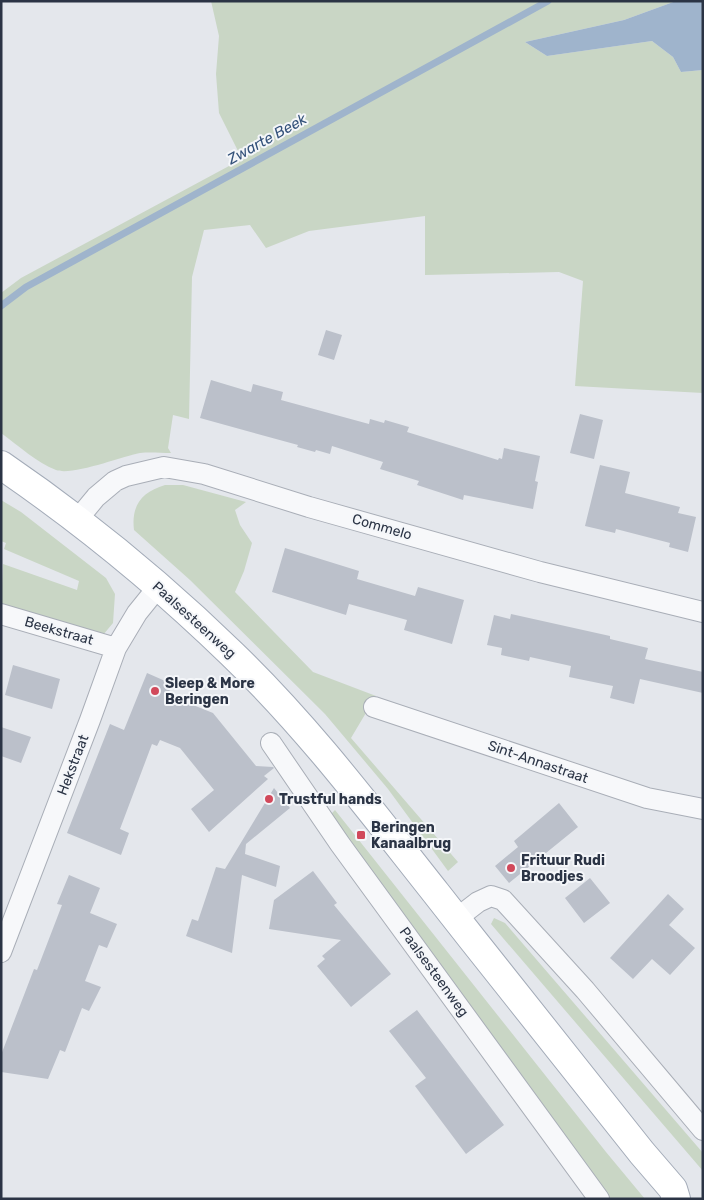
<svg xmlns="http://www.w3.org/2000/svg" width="704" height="1200" font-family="Rubik,sans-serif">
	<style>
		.green { fill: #c9d6c5 }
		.water { fill: #9fb4cc }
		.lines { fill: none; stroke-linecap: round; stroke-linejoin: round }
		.stream { stroke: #9fb4cc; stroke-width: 7 }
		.building { fill: #bbc0ca }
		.street-casing { stroke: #a9aeb7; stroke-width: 22 }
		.primary-casing { stroke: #a3abb8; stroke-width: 30 }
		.street { stroke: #f7f8fa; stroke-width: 20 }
		.primary { stroke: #fff; stroke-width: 28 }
		.poi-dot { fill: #d1495b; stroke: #f4f6f9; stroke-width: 2 }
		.labels { text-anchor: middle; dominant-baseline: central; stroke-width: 4; stroke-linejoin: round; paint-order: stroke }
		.street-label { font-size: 14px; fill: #2b3445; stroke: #f4f6f9 }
		.poi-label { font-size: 14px; font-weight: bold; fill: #2b3445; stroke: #f4f6f9; text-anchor: start }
		.water-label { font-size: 15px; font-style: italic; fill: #34527a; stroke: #f4f6f9 }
	</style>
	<rect width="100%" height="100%" fill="#e4e7ec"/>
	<path class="green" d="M 211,1 L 676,1 L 624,20 L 525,42 L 547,56 L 652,41 L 673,57 L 681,72 L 703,70 L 703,393 L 575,386 L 583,281 L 559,272 L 425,275 L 425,216 L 309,231 L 266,248 L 250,225 L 204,230 L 192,277 L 189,419 L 173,415 L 168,448 L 171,453 C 161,453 150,452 140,453 C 120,457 72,476 56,470 C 36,462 19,446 1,433 L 1,293 L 21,278 L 242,159 L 219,113 L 216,74 L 219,36 Z
		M 165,485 L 183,485 L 246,502 L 235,510 L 240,525 L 252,543 L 244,571 L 235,592 L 313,672 L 376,696 L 351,738 L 458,862 L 448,871 L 388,789 L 325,714 L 190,580 L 134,530 C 131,505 142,492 165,485 Z
		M 1,500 L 21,512 L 106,578 L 115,594 L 113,623 L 103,635 L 1,606 L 3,564 L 77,590 L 79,581 L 4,549 L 6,543 L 1,541 Z
		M 335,810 L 606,1152 L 645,1199 L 609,1199 L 329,816 Z
		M 494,918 L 505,923 L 703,1153 L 703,1171 L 491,924 Z"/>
	<path class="water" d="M 676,1 L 703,1 L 703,70 L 681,72 L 673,57 L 652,41 L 547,56 L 525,42 L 624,20 Z"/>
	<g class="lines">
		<path class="stream" d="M 1,306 L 26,287 L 548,1"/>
	</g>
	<path class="building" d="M 326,330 L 342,335 L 334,360 L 318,355 Z
		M 211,380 L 251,392 L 253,384 L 283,392 L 281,400 L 369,424 L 370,419 L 384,423 L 385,420 L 409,427 L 407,432 L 498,460 L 499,458 L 502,459 L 504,448 L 540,456 L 535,481 L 538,482 L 533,509 L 464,495 L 463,500 L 417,485 L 419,481 L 380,469 L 383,462 L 332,446 L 330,454 L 316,450 L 315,452 L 297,447 L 298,445 L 200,418 Z
		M 580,414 L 603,420 L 594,459 L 570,453 Z
		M 600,465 L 630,472 L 625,493 L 680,507 L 678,513 L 696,517 L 688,552 L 669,547 L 670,543 L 616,529 L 615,533 L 585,526 Z
		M 285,548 L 359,571 L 357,579 L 415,596 L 418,587 L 464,600 L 452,644 L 404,630 L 407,620 L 349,604 L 346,615 L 272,592 Z
		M 511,614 L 610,636 L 610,639 L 648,648 L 645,659 L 703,672 L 703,693 L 640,679 L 634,704 L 610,698 L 613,686 L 569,677 L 571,666 L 530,657 L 529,661 L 501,655 L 502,648 L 487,645 L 494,615 L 510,619 Z
		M 13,665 L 60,679 L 52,709 L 5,695 Z
		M 147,673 L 172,684 L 168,695 L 213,713 L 256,766 L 273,767 L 274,768 L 264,776 L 268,779 L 209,832 L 191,809 L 214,790 L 180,748 L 160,740 L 157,746 L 152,744 L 120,829 L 129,833 L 121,855 L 67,833 L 110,724 L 124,730 Z
		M 1,727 L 31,737 L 21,763 L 1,756 Z
		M 274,788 L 290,808 L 246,844 L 245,854 L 280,866 L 276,887 L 242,875 L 232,953 L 186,936 L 192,919 L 198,921 L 216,867 L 225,869 Z
		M 559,803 L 578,827 L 509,883 L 495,866 L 518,847 L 514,841 Z
		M 313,871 L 337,903 L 334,905 L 391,974 L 351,1007 L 317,966 L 325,959 L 322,956 L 341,940 L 269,929 L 274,900 Z
		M 69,875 L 100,888 L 90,913 L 117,924 L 107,948 L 99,945 L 85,981 L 101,987 L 89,1011 L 82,1008 L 65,1052 L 60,1050 L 48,1079 L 1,1072 L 1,1055 L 34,969 L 37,970 L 62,905 L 57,904 Z
		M 590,878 L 610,903 L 584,923 L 565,898 Z
		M 668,894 L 684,909 L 669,925 L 695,948 L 670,975 L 652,959 L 633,979 L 610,958 Z
		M 417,1010 L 504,1125 L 466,1154 L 415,1086 L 426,1078 L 389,1031 Z"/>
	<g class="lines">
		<defs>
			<path id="street" d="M 77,520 L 96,497 L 115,481 L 126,476 L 164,467 L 204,474 L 309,507 L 540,572 L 703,612
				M 1,614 L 116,648
				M 374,707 L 647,798 L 703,809
				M 271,743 L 340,844 L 599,1199
				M 456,919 L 478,902 L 491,896 L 503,900 L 585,990 L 703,1130
				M 1,952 L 90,720 L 116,648 L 137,613 L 158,587"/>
			<path id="primary" d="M 1,465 C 83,521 161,585 232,654 C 308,727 371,811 436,893 C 504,980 573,1066 642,1153 L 673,1189 L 676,1199"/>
		</defs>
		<use href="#street" class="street-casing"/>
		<use href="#primary" class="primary-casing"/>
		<use href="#street" class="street"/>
		<use href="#primary" class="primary"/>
	</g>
	<g class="poi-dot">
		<circle cx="155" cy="691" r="5"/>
		<circle cx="269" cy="799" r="5"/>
		<rect x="356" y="830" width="10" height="10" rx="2.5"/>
		<circle cx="511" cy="868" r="5"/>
	</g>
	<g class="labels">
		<g class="street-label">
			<text transform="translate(382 527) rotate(16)">Commelo</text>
			<text transform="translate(194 620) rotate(42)">Paalsesteenweg</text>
			<text transform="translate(59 631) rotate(16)">Beekstraat</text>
			<text transform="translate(538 762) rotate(19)">Sint-Annastraat</text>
			<text transform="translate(73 765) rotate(-69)">Hekstraat</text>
			<text transform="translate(434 972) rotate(54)">Paalsesteenweg</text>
		</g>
		<g class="poi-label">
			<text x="165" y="683">Sleep &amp; More<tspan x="165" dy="16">Beringen</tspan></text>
			<text x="279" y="799">Trustful hands</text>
			<text x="371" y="827">Beringen<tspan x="371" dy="16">Kanaalbrug</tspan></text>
			<text x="521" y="860">Frituur Rudi<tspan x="521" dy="16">Broodjes</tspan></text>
		</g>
		<g class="water-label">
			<text transform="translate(267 139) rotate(-29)">Zwarte Beek</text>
		</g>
	</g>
	<rect width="704" height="1200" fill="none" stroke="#2b3445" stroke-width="5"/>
</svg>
